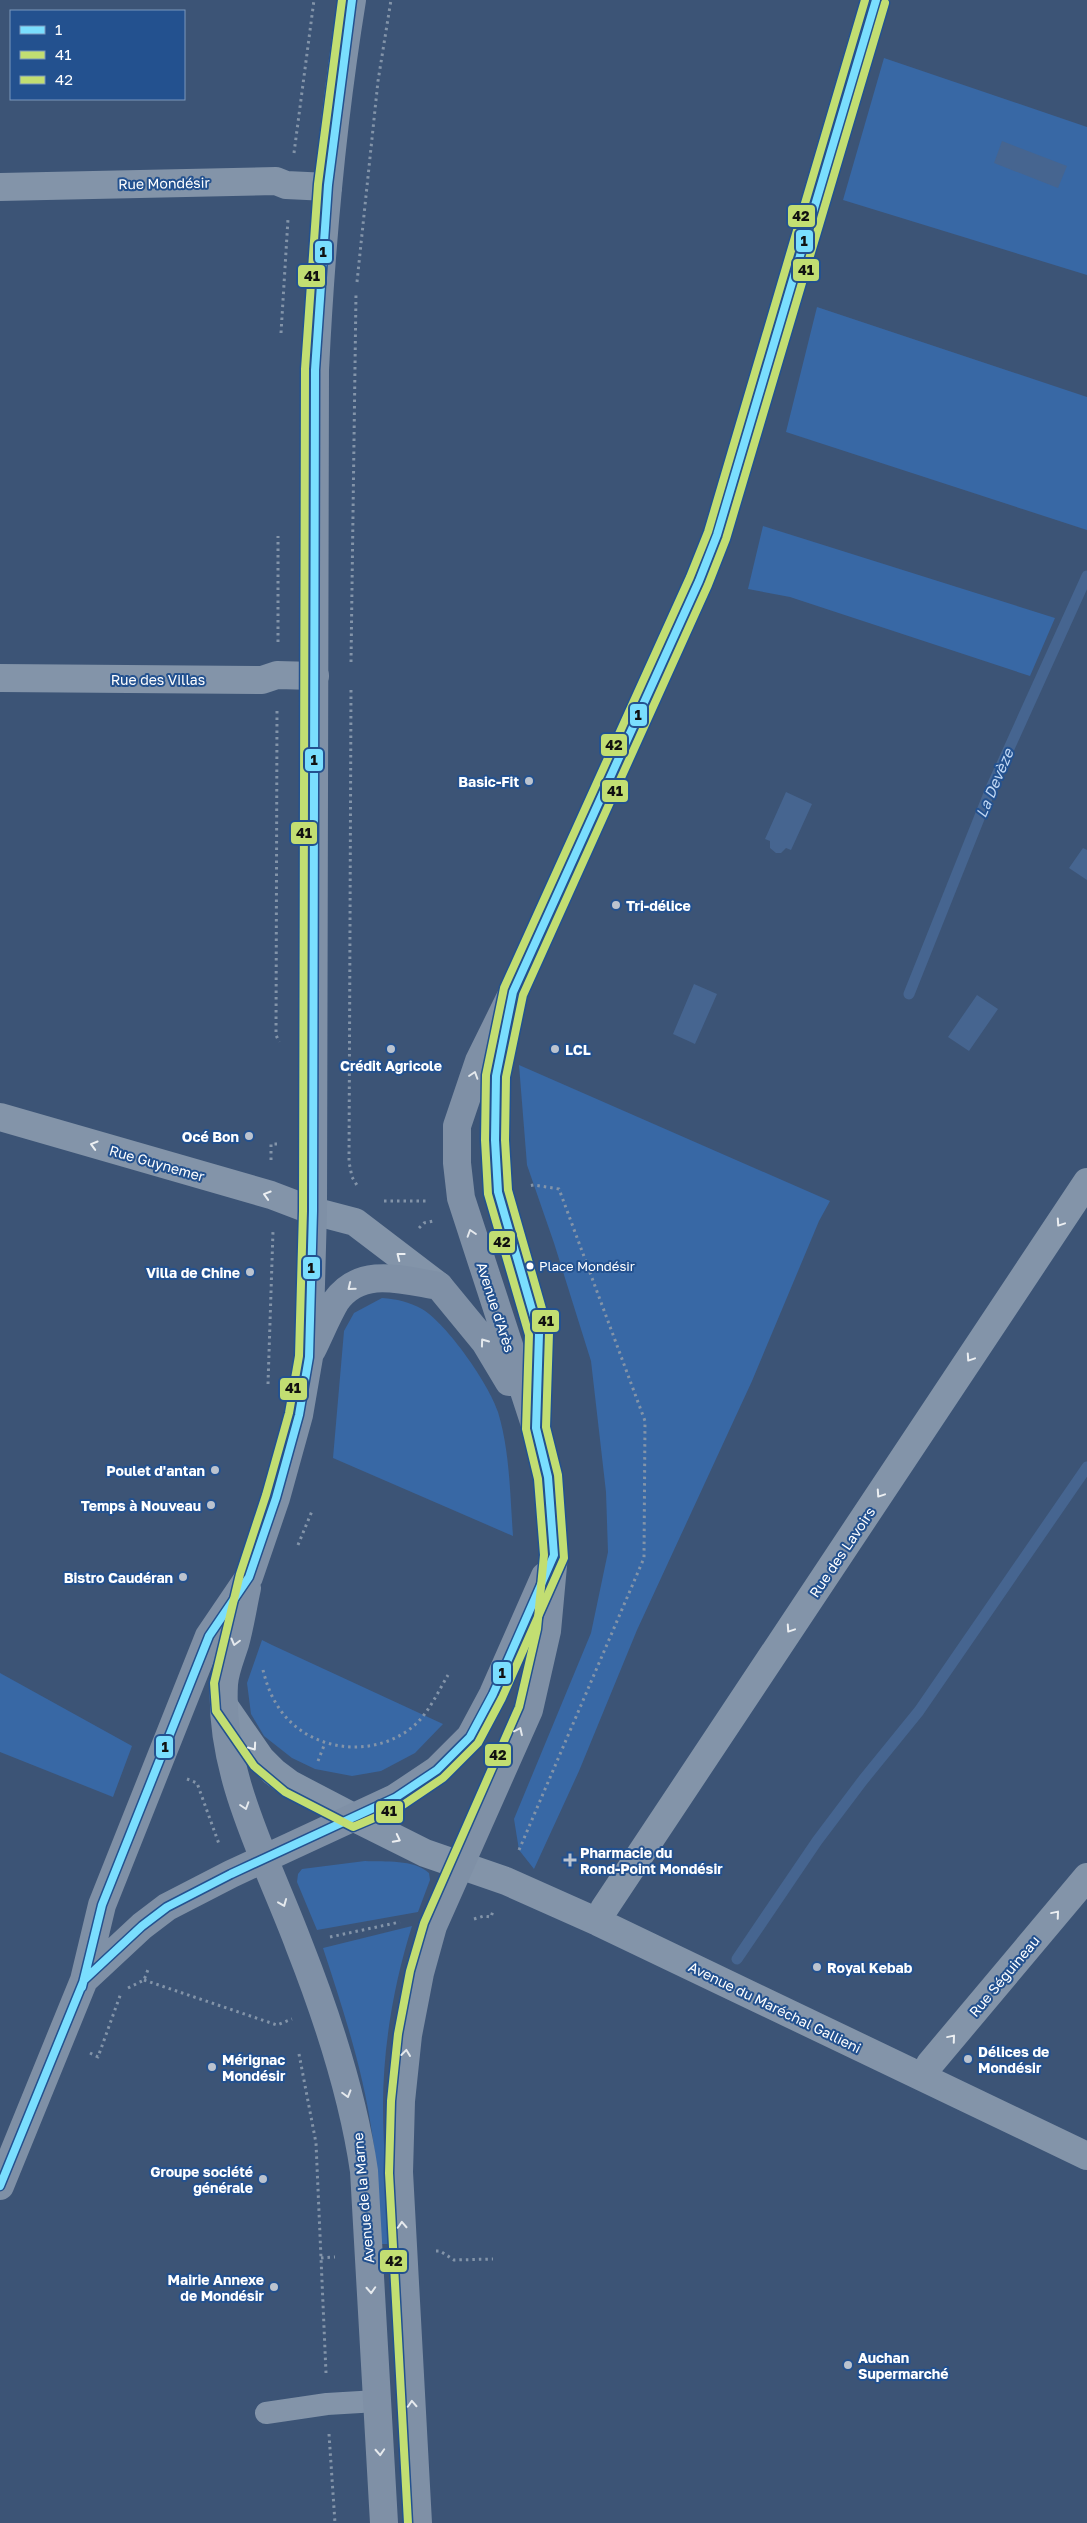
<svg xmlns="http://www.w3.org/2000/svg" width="1087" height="2523" font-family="'Golos Text',sans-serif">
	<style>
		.green { fill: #3868a5 }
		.water { fill: #466590 }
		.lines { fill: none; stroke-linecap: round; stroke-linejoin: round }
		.stream { stroke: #466590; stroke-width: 11 }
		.path { stroke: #8394a9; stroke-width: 3; stroke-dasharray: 2.5 4; stroke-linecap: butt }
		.lane { stroke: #8394a9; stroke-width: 22 }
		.street { stroke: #8394a9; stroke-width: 28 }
		.secondary { stroke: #7f90a6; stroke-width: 28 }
		.bus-1-casing { stroke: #23518f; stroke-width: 11 }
		.bus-2-casing { stroke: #23518f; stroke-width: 11 }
		.bus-3-casing { stroke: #23518f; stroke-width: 11 }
		.bus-1 { stroke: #7adefe; stroke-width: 8 }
		.bus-2 { stroke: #c2de72; stroke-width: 8 }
		.bus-3 { stroke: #c2de72; stroke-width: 8 }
		.oneway { stroke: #e5e9ed }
		.oneway2 { stroke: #eceff2 }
		.poi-dot { fill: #bbc3cf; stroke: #23518f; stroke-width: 2 }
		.bus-dot { fill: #fff; stroke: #23518f; stroke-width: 2 }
		.labels { text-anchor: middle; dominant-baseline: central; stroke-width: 4; stroke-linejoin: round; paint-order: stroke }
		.bus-label { font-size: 13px; fill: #fff; stroke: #23518f; text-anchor: start }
		.street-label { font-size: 14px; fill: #fff; stroke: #23518f }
		.poi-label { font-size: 14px; font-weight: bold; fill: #fff; stroke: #23518f; text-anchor: end }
		.water-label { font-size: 15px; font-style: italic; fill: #bfd6f3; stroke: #23518f }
		.line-badge { stroke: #23518f; stroke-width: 2 }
		.pale-badge-label { font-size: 14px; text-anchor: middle; font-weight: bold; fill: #111 }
	</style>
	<rect width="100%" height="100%" fill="#3c5476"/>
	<path class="green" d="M 884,58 L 1087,127 L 1087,275 L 843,200 Z
		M 817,307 L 1087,397 L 1087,530 L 786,432 Z
		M 763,526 L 1055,618 L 1030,676 L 790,597 L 748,589 Z
		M 519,1065 L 830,1201 L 819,1221 L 752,1381 L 637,1630 L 579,1771 L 534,1869 L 519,1850 L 514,1819 L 591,1633 L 608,1552 L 606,1492 L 591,1361 L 554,1243 L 527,1165 Z
		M 382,1298 C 397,1299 409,1302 422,1309 C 447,1324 489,1384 498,1412 C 510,1452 510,1495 513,1536 L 333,1458 L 344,1331 L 354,1313 Z
		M 262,1640 L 272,1645 L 443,1724 L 415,1753 L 381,1771 L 352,1776 L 315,1769 L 292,1758 L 264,1736 L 251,1714 L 247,1683 Z
		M 0,1673 L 132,1746 L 113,1797 L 0,1752 Z
		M 365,1861 C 386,1862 413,1859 429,1873 L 430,1880 L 418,1912 L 317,1930 L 297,1882 L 298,1874 L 302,1869 Z
		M 412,1926 C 394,1983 383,2046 383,2106 C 383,2152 388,2198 392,2244 L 380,2244 C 378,2207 378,2170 372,2133 C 363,2070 343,2009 323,1948 Z"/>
	<path class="water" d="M 1002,141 L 1067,166 L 1058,188 L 994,163 Z
		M 786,792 L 812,804 L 791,850 L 786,848 L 781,853 L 776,853 L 770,848 L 770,841 L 765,839 Z
		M 1083,848 L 1087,850 L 1087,880 L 1069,868 Z
		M 694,984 L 717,994 L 695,1044 L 673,1034 Z
		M 977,995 L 998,1009 L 969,1051 L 948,1037 Z"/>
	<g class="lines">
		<path class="stream" d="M 909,994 L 992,786 L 1087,576
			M 737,1959 L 817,1841 L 863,1780 L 919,1711 L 1087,1467"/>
		<path class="path" d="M 294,153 L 314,0
			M 357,282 L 378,81 L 391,0
			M 281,333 L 288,219
			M 278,642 L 278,536
			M 351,662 L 356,293
			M 351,690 L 349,1162 L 352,1177 L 358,1187
			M 277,711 L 276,1035 L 279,1042
			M 271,1160 L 271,1144 L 279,1144
			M 384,1201 L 428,1201
			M 419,1228 L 424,1223 L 433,1221
			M 268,1384 L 273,1231
			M 298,1545 L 312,1511
			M 263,1670 C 266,1682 270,1694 277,1705 C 306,1753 377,1761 417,1723 C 430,1710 439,1690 448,1675
			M 318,1761 L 325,1743
			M 187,1779 L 197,1783 L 219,1844
			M 519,1850 L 644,1558 L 645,1421 L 559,1189 L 534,1185 L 528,1186
			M 474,1919 L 484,1916 L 491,1917 L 493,1911
			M 330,1937 L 400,1922
			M 144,1980 L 277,2025 L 292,2019
			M 128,1988 L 144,1980 L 149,1967
			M 90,2053 L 98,2057 L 121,1993
			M 299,2054 L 316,2143 L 326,2373
			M 436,2251 L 440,2251 L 454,2260 L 493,2259
			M 321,2258 L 335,2257
			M 329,2434 L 335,2523"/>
		<path class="lane" d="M 509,1014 L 496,1076 L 495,1140 L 498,1192 L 539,1334 L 537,1417
			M 266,2413 L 327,2404 L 377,2401"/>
		<path class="street" d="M 0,187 L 276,181 L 286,185 L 328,187
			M 0,678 L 262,680 L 277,675 L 315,676
			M 0,1117 L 271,1195 L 313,1211 L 355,1222 L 439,1286
			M 225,1707 L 261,1759 L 274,1772 L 290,1784 L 353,1817 L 425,1853 L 506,1881 L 598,1922 L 1087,2156
			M 598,1922 L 604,1909 L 1087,1182
			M 924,2078 L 930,2064 L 1087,1877"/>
		<path class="secondary" d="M 312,1350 C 320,1334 327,1316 336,1301 C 361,1266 402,1280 439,1286 L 485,1342 L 509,1382
			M 247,1588 C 243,1606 240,1626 235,1644 C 231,1657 225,1670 224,1684 C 219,1775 268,1862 299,1945 C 327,2016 353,2095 364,2171 L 384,2523
			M 84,1980 L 142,1926 L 167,1907 L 231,1874 L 395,1798 L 437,1770 L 470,1737 L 493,1694 L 545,1576
			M 0,2186 L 84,1980 L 102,1905 L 209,1636 L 249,1577 L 276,1498 L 299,1415 L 309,1357 L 313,1211 L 315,370 C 321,246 332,123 352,0
			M 418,2523 L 399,2172 L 401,2101 L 408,2035 L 420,1973 L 433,1926 L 529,1710 L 547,1631 L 554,1555 L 548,1477 L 536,1428 L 461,1198 L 457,1163 L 457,1126 L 479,1061 L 513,992 L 699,581 L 717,535 L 867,25 L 876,0"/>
		<defs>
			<path id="bus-1" d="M 82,1987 L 102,1905 L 209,1636 L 249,1577 L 276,1498 L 299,1415 L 309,1357 L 313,1211 L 315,370 L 328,185 L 352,0
				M 0,2186 L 84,1980 L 142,1926 L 167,1907 L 231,1874 L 395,1798 L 437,1770 L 470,1737 L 493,1694 L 554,1555 L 548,1477 L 536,1428 L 539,1334 L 498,1192 L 495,1140 L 496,1076 L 513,992 L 699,581 L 717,535 L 876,0"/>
			<path id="bus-2" d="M 342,0 L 318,184 L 305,369 L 303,1211 L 299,1356 L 289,1413 L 266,1495 L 240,1574 L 214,1683 L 216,1711 L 254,1766 L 285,1792 L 353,1827 L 400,1807 L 443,1778 L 478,1743 L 502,1698 L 564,1558 L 558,1475 L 546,1427 L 549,1333 L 508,1190 L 505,1140 L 506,1077 L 523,995 L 708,585 L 726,539 L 885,3"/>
			<path id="bus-3" d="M 408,2523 L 389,2173 L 391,2101 L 398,2034 L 410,1971 L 424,1923 L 519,1707 L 537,1629 L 544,1555 L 538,1479 L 526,1429 L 529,1335 L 488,1194 L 485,1140 L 486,1075 L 504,988 L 690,577 L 708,532 L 865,0"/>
		</defs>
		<use href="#bus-1" class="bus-1-casing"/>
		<use href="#bus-2" class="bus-2-casing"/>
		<use href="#bus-3" class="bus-3-casing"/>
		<use href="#bus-1" class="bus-1"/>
		<use href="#bus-2" class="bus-2"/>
		<use href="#bus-3" class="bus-3"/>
	</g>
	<defs><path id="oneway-chevron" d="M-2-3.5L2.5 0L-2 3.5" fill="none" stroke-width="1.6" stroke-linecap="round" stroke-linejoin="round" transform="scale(1.25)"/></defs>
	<g class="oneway">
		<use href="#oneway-chevron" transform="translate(474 1075) rotate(-72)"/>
		<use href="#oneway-chevron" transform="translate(471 1233) rotate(-108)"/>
		<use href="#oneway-chevron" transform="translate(351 1287) rotate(141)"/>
		<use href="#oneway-chevron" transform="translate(484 1342) rotate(-126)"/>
		<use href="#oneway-chevron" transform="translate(235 1642) rotate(105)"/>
		<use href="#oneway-chevron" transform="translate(519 1731) rotate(-65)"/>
		<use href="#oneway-chevron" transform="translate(245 1806) rotate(72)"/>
		<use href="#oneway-chevron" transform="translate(283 1903) rotate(68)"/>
		<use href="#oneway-chevron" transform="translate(406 2053) rotate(-83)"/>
		<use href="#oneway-chevron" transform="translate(347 2094) rotate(74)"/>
		<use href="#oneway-chevron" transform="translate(402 2225) rotate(-93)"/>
		<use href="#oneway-chevron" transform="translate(371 2290) rotate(87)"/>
		<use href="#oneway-chevron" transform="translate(412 2404) rotate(-93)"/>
		<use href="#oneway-chevron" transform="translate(380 2452) rotate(87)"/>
	</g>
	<g class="oneway2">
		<use href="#oneway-chevron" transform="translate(94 1145) rotate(-164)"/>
		<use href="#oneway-chevron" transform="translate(267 1195) rotate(-163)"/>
		<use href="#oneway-chevron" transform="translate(1060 1223) rotate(124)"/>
		<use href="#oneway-chevron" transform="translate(400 1256) rotate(-142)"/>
		<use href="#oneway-chevron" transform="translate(970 1358) rotate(124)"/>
		<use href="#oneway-chevron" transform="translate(880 1494) rotate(124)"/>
		<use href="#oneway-chevron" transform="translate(790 1629) rotate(124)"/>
		<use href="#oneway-chevron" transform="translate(253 1747) rotate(55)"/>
		<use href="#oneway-chevron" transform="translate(397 1839) rotate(27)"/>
		<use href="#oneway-chevron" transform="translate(1056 1914) rotate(-50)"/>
		<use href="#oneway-chevron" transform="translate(952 2038) rotate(-50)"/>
	</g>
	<g class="poi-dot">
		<circle cx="529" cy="781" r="5"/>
		<circle cx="616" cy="905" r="5"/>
		<circle cx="391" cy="1049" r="5"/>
		<circle cx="555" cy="1049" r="5"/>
		<circle cx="249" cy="1136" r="5"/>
		<circle cx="250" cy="1272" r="5"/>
		<circle cx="215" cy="1470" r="5"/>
		<circle cx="211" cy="1505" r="5"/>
		<circle cx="183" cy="1577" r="5"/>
		<path d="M567.5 1852.5h5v5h5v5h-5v5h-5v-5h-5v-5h5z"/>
		<circle cx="817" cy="1967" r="5"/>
		<circle cx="968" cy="2059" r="5"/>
		<circle cx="212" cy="2067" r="5"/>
		<circle cx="263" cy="2179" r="5"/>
		<circle cx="274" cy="2287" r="5"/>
		<circle cx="848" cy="2365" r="5"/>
	</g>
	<circle class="bus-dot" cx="530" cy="1266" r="4.5"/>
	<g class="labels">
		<g class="bus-label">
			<text x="539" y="1266">Place Mondésir</text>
		</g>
		<g class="street-label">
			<text transform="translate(164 183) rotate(-1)">Rue Mondésir</text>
			<text x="158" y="679">Rue des Villas</text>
			<text transform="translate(157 1163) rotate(16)">Rue Guynemer</text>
			<text transform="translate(496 1307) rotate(72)">Avenue d'Arès</text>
			<text transform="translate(842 1552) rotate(-56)">Rue des Lavoirs</text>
			<text transform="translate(1004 1976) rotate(-50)">Rue Séguineau</text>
			<text transform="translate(775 2007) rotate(26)">Avenue du Maréchal Gallieni</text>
			<text transform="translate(363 2198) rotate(-95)">Avenue de la Marne</text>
		</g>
		<g class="poi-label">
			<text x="519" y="781">Basic-Fit</text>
			<text x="626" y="905" text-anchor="start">Tri-délice</text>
			<text x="565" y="1049" text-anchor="start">LCL</text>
			<text x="391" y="1065" text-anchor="middle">Crédit Agricole</text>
			<text x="239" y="1136">Océ Bon</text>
			<text x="240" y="1272">Villa de Chine</text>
			<text x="205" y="1470">Poulet d'antan</text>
			<text x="201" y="1505">Temps à Nouveau</text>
			<text x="173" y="1577">Bistro Caudéran</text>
			<text x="580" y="1852" text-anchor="start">Pharmacie du<tspan x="580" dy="16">Rond-Point Mondésir</tspan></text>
			<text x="827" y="1967" text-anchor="start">Royal Kebab</text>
			<text x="978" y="2051" text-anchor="start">Délices de<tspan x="978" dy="16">Mondésir</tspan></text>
			<text x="222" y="2059" text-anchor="start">Mérignac<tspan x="222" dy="16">Mondésir</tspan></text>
			<text x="253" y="2171">Groupe société<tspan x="253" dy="16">générale</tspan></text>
			<text x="264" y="2279">Mairie Annexe<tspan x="264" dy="16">de Mondésir</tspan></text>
			<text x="858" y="2357" text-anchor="start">Auchan<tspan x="858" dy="16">Supermarché</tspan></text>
		</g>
		<g class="water-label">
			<text transform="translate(994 783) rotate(-67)">La Devèze</text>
		</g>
	</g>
	<g class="line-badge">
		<rect x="787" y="204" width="29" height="24" rx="5" fill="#c2de72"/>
		<rect x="795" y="229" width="19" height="24" rx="5" fill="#7adefe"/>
		<rect x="314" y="240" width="19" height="24" rx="5" fill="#7adefe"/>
		<rect x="792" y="258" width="28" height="24" rx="5" fill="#c2de72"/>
		<rect x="297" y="264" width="29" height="24" rx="5" fill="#c2de72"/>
		<rect x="629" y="703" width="19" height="24" rx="5" fill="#7adefe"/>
		<rect x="600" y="733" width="28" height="24" rx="5" fill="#c2de72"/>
		<rect x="304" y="748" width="20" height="24" rx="5" fill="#7adefe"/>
		<rect x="601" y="779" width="28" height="24" rx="5" fill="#c2de72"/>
		<rect x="290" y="821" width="28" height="24" rx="5" fill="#c2de72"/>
		<rect x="488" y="1230" width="28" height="24" rx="5" fill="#c2de72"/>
		<rect x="302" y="1256" width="19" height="24" rx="5" fill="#7adefe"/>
		<rect x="531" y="1309" width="29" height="24" rx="5" fill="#c2de72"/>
		<rect x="279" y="1377" width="29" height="24" rx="5" fill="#c2de72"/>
		<rect x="492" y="1661" width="20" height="24" rx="5" fill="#7adefe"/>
		<rect x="155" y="1735" width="19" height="24" rx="5" fill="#7adefe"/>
		<rect x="484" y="1743" width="28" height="24" rx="5" fill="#c2de72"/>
		<rect x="375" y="1800" width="29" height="24" rx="5" fill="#c2de72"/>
		<rect x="379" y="2249" width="29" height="24" rx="5" fill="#c2de72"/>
	</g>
	<g class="pale-badge-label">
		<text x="801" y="221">42</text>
		<text x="804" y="246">1</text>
		<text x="323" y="257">1</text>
		<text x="806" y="275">41</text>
		<text x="312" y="281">41</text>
		<text x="638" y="720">1</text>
		<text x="614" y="750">42</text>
		<text x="314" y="765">1</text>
		<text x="615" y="796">41</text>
		<text x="304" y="838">41</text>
		<text x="502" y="1247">42</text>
		<text x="311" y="1273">1</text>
		<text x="546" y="1326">41</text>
		<text x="293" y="1393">41</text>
		<text x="502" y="1678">1</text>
		<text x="165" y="1752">1</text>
		<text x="498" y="1760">42</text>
		<text x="389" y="1816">41</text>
		<text x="394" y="2266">42</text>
	</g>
	<rect x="10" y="10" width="175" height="90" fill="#23518f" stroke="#7b97bc"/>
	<rect x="20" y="26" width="25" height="8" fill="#7adefe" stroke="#7b97bc"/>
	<text x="55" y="35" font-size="15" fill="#ffffff">1</text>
	<rect x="20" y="51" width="25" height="8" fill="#c2de72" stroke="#7b97bc"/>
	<text x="55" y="60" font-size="15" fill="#ffffff">41</text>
	<rect x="20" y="76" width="25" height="8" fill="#c2de72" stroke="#7b97bc"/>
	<text x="55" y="85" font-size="15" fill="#ffffff">42</text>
</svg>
